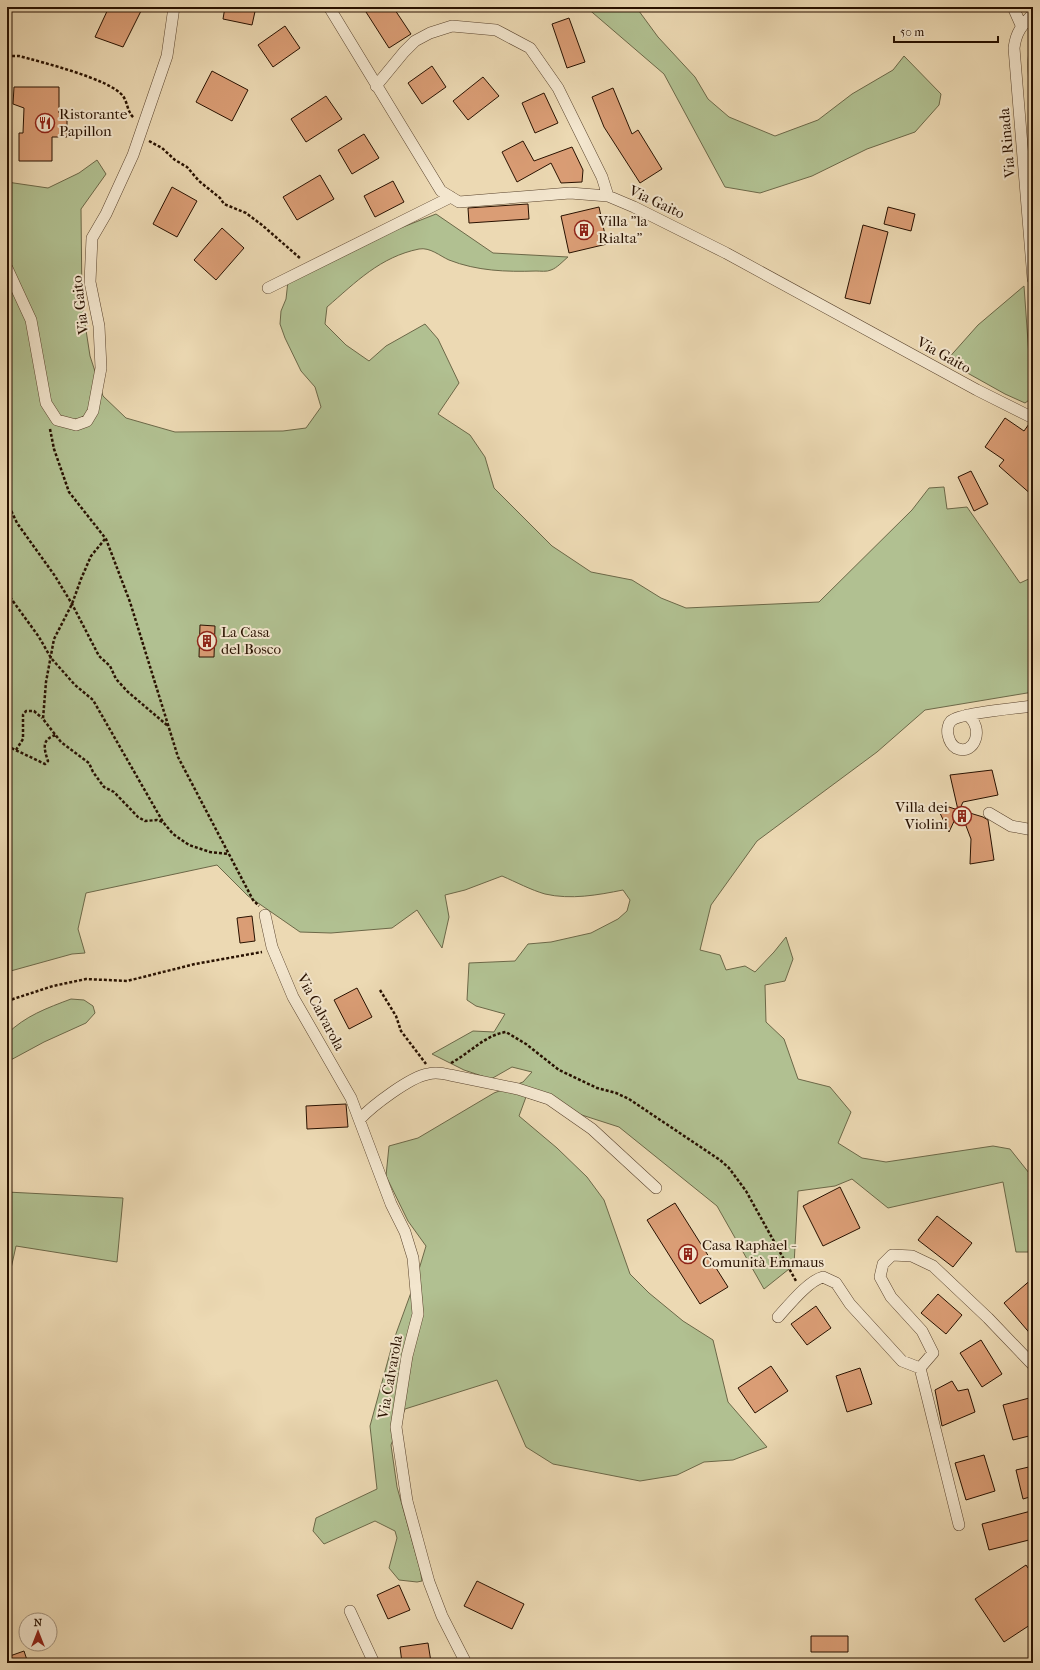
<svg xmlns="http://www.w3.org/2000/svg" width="1040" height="1670" font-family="'IM FELL French Canon',serif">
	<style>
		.green { fill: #b1c091; stroke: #6c6848 }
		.building { fill: #da9d75; stroke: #281100 }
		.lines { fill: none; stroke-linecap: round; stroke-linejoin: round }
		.minor-casing { stroke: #59432d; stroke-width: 12 }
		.path { stroke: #281100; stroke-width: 2.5; stroke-dasharray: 3 2; stroke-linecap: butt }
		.minor { stroke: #f3e6ce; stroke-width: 11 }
		.labels { text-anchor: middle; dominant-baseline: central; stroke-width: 4; stroke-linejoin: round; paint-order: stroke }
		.poi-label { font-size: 15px; fill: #281100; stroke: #f3e6ce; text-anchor: start }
		.street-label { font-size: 15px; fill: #281100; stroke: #f3e6ce }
	</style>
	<rect width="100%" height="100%" fill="#ecd9b3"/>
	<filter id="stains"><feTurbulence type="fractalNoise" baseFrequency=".005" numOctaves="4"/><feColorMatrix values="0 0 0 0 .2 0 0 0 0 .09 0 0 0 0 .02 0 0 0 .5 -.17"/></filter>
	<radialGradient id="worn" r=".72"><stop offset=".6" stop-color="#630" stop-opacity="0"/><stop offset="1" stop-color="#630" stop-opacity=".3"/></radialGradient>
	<path class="green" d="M 586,7 L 636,7 L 658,37 L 695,77 L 708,99 L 729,117 L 775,136 L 818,120 L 852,94 L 893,70 L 904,56 L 941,94 L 939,105 L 915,132 L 867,149 L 812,176 L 760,193 L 725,187 L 664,74 Z
		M 1033,39 L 1033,116 C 1031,95 1023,56 1033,39 Z
		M 97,160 L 106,174 L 81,209 L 82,304 L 90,356 L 103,396 L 126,418 L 175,432 L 283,431 L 306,428 L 321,407 L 315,387 L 301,371 L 285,338 L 280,324 L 281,311 L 286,299 L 289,272 L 436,214 L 493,253 L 568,257 C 563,261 557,268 551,270 C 547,272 540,271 536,271 C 506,272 477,271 449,260 C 440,256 430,247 419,249 C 380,257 356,282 327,307 L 325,324 L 346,345 L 369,361 L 386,346 L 425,324 L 438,339 L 459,383 L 438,414 L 470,435 L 485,457 L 494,488 L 552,546 L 591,572 L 632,580 L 661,598 L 686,608 L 819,602 L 912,510 L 929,488 L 944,487 L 947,509 L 967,507 L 1020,583 L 1033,577 L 1033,692 L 925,710 L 877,752 L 757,841 L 711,905 L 700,950 L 720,955 L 726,970 L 745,966 L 755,972 L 774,952 L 786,937 L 793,959 L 785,981 L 765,985 L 766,1022 L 784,1039 L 798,1079 L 830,1087 L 851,1112 L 838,1143 L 862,1158 L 886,1162 L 993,1146 L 1010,1149 L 1033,1178 L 1033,1252 L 1016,1252 L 1003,1182 L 888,1208 L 852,1179 L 835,1186 L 798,1191 L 794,1265 L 764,1289 L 717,1206 L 619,1127 L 526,1097 L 519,1116 L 557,1148 L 587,1177 L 604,1200 L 630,1274 L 649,1293 L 683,1321 L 713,1340 L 728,1402 L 767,1447 L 733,1460 L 704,1462 L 677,1475 L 640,1481 L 553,1464 L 526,1447 L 497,1380 L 405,1409 L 391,1445 L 397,1487 L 420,1569 L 422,1581 L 417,1582 L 399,1580 L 389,1568 L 397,1538 L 395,1531 L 375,1521 L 324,1544 L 313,1531 L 316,1518 L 377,1489 L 370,1426 L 393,1342 L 417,1276 L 426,1246 L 408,1221 L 386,1176 L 389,1146 L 418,1138 L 494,1093 L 523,1082 L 532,1072 L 512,1067 L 491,1079 L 464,1070 L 432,1054 L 473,1031 L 494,1032 L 505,1014 L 476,1006 L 467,1000 L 469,963 L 515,961 L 528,944 L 551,942 L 591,933 L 618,919 L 627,911 L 630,900 L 623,890 C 598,895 571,900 545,894 C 531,890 516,882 502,876 L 465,890 L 445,895 L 449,917 L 442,948 L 417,910 L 392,928 L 331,933 L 300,932 L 248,896 L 217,865 L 86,893 L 78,929 L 85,953 L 72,954 L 7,972 L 7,182 L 48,188 L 79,173 Z
		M 1024,286 L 1032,398 L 1025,403 L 1005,394 L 946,361 L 978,325 Z
		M 71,999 L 84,1000 L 93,1006 L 95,1013 L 86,1023 L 44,1042 L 7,1062 L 7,1034 C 25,1016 47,1008 71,999 Z
		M 7,1192 L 123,1198 L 117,1262 L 16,1246 L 10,1273 L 7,1273 Z"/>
	<path class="building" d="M 109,7 L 143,7 L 123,47 L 95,37 Z
		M 225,7 L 256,7 L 252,25 L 223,19 Z
		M 374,7 L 393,7 L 411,34 L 389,48 L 366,12 Z
		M 569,18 L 585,62 L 567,68 L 552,24 Z
		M 285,26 L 300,48 L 273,67 L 258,45 Z
		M 432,66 L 446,87 L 422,104 L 408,83 Z
		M 212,71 L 248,90 L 232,121 L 196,102 Z
		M 483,77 L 499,96 L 468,120 L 453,101 Z
		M 14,87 L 59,87 L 59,113 L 67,113 L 67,137 L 52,137 L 52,161 L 19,161 L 19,133 L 23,133 L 24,108 L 13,104 Z
		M 613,88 L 632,134 L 638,130 L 662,169 L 640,183 L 604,127 L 592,97 Z
		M 544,93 L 558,123 L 535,133 L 522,103 Z
		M 326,96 L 342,119 L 306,142 L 291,119 Z
		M 364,134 L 379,158 L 352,174 L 338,150 Z
		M 523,141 L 534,161 L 572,147 L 583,170 L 582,182 L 561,183 L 551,163 L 517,182 L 502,152 Z
		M 320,175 L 334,199 L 297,220 L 283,197 Z
		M 393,181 L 404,202 L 375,217 L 364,196 Z
		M 172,187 L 197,201 L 177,237 L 153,224 Z
		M 528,204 L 529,219 L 469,223 L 468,208 Z
		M 599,207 L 607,244 L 569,253 L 561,216 Z
		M 888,207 L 915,214 L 911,231 L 884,224 Z
		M 863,225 L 888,232 L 870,304 L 845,298 Z
		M 222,228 L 244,248 L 216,280 L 194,260 Z
		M 1005,418 L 1024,431 L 1029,424 L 1033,425 L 1033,496 L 999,466 L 1004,460 L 985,447 Z
		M 971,471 L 988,504 L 974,511 L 958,477 Z
		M 200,625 L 215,626 L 214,657 L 199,657 Z
		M 992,770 L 998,795 L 963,802 L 949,832 L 939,811 L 949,807 L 958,810 L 950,775 Z
		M 960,810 L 983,817 L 988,820 L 994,860 L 970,864 L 971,839 Z
		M 252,916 L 255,941 L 240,943 L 237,918 Z
		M 357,988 L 372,1017 L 349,1029 L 334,1000 Z
		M 346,1104 L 348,1127 L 307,1129 L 306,1106 Z
		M 840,1187 L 860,1228 L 823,1246 L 803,1206 Z
		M 675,1203 L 728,1287 L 700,1304 L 647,1220 Z
		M 937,1216 L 972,1243 L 953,1267 L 918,1240 Z
		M 1033,1278 L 1033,1337 L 1004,1303 Z
		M 938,1294 L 962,1315 L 946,1334 L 921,1313 Z
		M 816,1306 L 831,1328 L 807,1345 L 791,1324 Z
		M 981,1340 L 1002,1374 L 982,1387 L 960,1353 Z
		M 771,1366 L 788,1391 L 755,1413 L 738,1388 Z
		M 860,1368 L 872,1404 L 847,1412 L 836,1376 Z
		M 952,1381 L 958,1391 L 968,1389 L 975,1412 L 942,1426 L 935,1390 Z
		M 1033,1397 L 1033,1435 L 1013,1440 L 1003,1405 Z
		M 984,1455 L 995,1491 L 966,1500 L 955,1463 Z
		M 1033,1466 L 1033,1496 L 1023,1499 L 1016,1470 Z
		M 1031,1511 L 1033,1519 L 1033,1539 L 989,1550 L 982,1524 Z
		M 1026,1565 L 1033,1575 L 1033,1623 L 1004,1642 L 975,1599 Z
		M 477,1581 L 524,1604 L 512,1629 L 464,1606 Z
		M 399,1585 L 410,1610 L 388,1619 L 377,1595 Z
		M 811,1636 L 848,1636 L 848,1652 L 811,1652 Z
		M 428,1643 L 431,1662 L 402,1663 L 400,1647 Z
		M 24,1651 L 28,1663 L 7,1663 L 7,1657 Z"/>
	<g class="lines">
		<defs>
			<path id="minor" d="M 329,7 L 441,191 L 459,202 L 570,193 L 608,196 L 634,207 L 726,253 L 977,390 L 1033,418
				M 1013,7 L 1021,25
				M 1033,14 C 1022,25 1016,32 1014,48 L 1033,279
				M 376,86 L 404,52 L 415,41 L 430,33 L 452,26 L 496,30 L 530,48 L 558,88 L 602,177 L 608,196
				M 7,268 L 31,320 L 46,403 L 57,420 L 76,425 L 87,421 L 93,411 L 101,368 L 99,326 L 90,282 L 92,238 L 106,214 L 133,155 L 167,56 L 174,7
				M 268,288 L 451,197
				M 967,715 C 985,727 975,757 956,748 C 951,745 949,740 948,735 C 947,730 948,724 951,721 C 959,713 1019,708 1033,706
				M 989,813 L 1011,826 L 1033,830
				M 265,915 L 272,947 L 293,997 L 351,1098 L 391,1204 L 405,1232 L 413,1258 L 418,1314 L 407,1356 L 396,1427 L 407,1501 L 429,1582 L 442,1616 L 466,1663
				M 360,1119 C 372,1106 410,1077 428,1074 C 435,1072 442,1073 450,1075 L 518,1089 L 549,1099 L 592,1129 L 656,1188
				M 778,1317 C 789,1305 808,1281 823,1277 L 836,1283 L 850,1304 L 902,1361 L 920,1368 L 933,1353 L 922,1331 L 891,1297 L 880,1277 L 883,1264 L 892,1255 L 912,1256 L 933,1266 L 988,1318 L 1033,1365
				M 920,1368 L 959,1525
				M 350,1611 L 374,1663"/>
		</defs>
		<use href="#minor" class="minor-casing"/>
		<path class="path" d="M 7,56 L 19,56 C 41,62 110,79 123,96 C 128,103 127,112 134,118
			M 149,141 L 162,148 L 175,160 L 187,167 L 199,181 L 220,198 L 224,204 L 246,213 L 262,225 L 301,259
			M 50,429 L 54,449 L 69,492 L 106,539 L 130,602 L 178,757 L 253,900 L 259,906
			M 7,502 L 17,523 L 55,576 L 72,604 L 99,656 L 110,666 L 116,679 L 128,692 L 168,726
			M 105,539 L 91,556 L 81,579 L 72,604 L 54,639 L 46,682 L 43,719 L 61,742 L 89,763 L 93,772 L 104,787 L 114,792 L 138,817 L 145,821 L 157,820 L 163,822 L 173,834 L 189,845 L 210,852 L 229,854
			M 7,593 L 39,637 L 51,658 L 75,685 L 93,700 L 163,822
			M 7,746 L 45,764 L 48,761 C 44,749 41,739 56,735
			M 16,750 L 23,739 L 23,715 L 26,711 L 34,711 L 42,718
			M 380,990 L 396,1016 L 401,1031 L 426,1064
			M 7,1001 L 53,986 L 86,979 L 127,981 L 195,964 L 262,952
			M 451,1063 C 470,1053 485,1035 506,1032 L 526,1044 L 559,1070 L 597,1088 L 616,1093 L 629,1099 L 720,1160 L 729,1168 L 746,1191 L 796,1281"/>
		<use href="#minor" class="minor"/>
	</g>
	<defs>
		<symbol id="restaurant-ring" viewBox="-11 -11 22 22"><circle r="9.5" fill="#f3e6ce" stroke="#8f2418" stroke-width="1.5"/><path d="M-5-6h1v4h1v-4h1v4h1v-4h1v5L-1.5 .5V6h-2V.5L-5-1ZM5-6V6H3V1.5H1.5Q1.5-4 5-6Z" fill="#8f2418"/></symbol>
		<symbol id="building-ring" viewBox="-11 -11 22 22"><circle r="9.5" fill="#f3e6ce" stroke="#8f2418" stroke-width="1.5"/><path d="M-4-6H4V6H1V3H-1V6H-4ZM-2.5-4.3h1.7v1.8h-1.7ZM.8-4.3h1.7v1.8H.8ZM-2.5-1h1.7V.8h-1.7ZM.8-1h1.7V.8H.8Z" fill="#8f2418"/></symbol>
	</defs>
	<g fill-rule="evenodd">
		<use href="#restaurant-ring" x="34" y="112" width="22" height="22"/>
		<use href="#building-ring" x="573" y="219" width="22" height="22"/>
		<use href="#building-ring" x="196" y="630" width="22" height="22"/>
		<use href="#building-ring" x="951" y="805" width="22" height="22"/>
		<use href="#building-ring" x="677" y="1243" width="22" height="22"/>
	</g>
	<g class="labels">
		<g class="poi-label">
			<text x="59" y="114">Ristorante<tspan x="59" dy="17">Papillon</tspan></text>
			<text x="598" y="221">Villa "la<tspan x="598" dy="17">Rialta"</tspan></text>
			<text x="221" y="632">La Casa<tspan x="221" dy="17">del Bosco</tspan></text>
			<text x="948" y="807" text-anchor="end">Villa dei<tspan x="948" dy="17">Violini</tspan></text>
			<text x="702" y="1245">Casa Raphael -<tspan x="702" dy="17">Comunità Emmaus</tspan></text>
		</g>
		<g class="street-label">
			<text transform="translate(1007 143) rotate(-95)">Via Rinada</text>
			<text transform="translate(657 202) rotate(25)">Via Gaito</text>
			<text transform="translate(80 305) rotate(-97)">Via Gaito</text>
			<text transform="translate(944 355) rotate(29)">Via Gaito</text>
			<text transform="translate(321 1012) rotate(62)">Via Calvarola</text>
			<text transform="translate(390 1377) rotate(-80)">Via Calvarola</text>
		</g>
	</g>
	<rect width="1040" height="1670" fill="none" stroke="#ecd9b3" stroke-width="24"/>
	<rect x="8" y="8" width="1024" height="1654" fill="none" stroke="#281100" stroke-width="2"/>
	<rect x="12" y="12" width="1016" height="1646" fill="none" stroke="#281100"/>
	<g transform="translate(38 1632)"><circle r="19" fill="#f3e6ce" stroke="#a2917c"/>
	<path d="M0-3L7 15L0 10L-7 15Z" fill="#8f2418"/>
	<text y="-6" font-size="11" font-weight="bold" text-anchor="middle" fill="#281100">N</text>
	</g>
	<path d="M894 36v6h104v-6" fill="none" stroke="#281100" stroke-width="2"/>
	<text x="900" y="36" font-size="12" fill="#281100" stroke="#f3e6ce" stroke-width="3" paint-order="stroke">50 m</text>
	<rect width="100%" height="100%" filter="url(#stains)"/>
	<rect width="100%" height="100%" fill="url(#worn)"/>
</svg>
